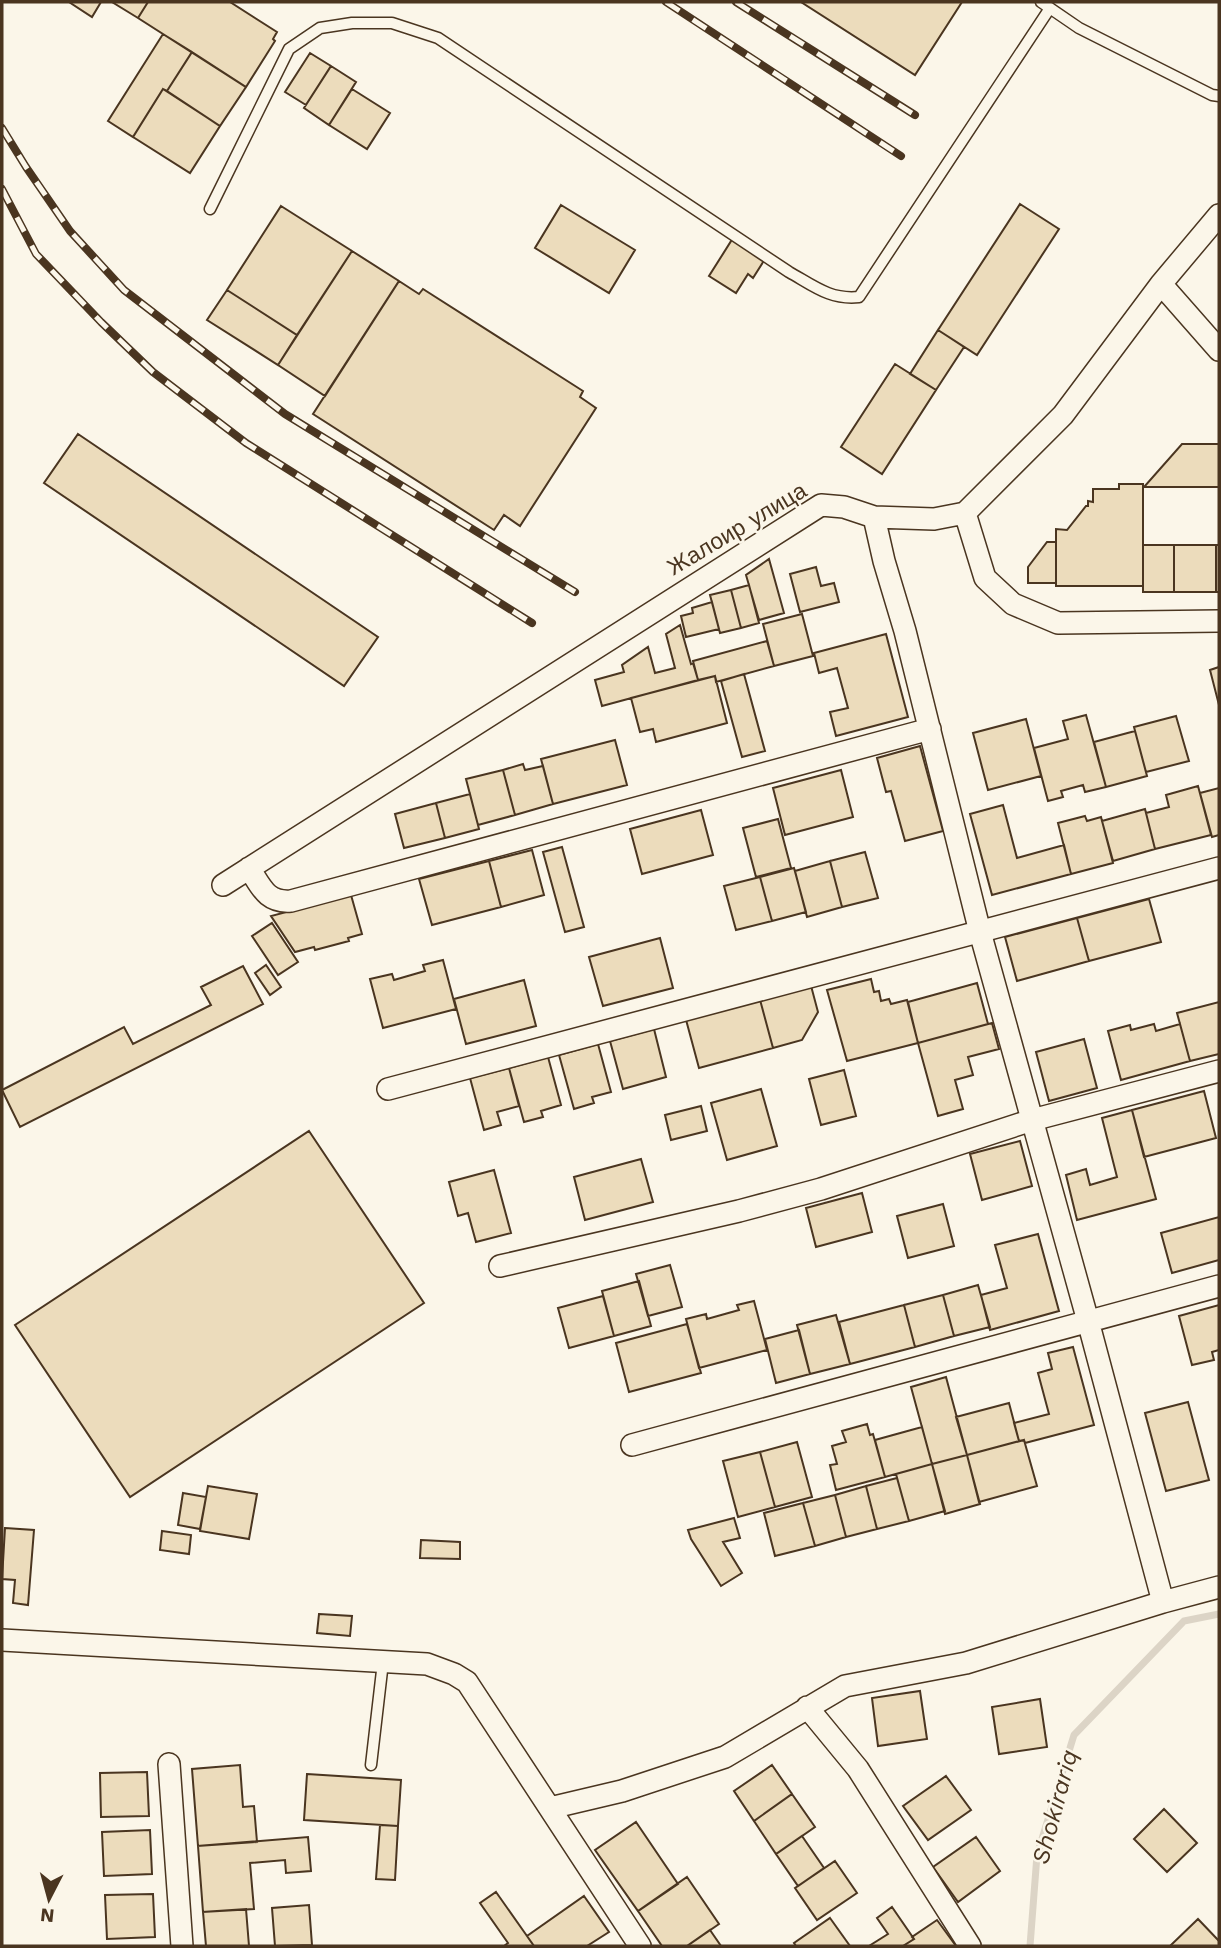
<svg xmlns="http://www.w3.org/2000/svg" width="1221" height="1948" font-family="'Work Sans',sans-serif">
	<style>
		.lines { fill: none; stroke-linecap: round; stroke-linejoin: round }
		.stream { stroke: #dcd4c6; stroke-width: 7 }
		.building { fill: #ecdcbc; stroke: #4a3520; stroke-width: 2 }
		.lane-casing { stroke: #4a3520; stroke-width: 13 }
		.street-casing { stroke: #4a3520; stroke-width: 24 }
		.lane { stroke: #fbf6e9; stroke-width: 10 }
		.street { stroke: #fbf6e9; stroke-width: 21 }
		.rail-casing { stroke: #4a3520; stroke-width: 8 }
		.rail { stroke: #fbf6e9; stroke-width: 5; stroke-dasharray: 16; stroke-linecap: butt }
		.labels { text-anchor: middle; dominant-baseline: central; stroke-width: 5; stroke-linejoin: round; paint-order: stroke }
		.street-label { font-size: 23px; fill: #4a3520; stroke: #fbf6e9 }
		.water-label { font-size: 24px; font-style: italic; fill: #4a3520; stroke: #fbf6e9 }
	</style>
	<rect width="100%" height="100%" fill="#fbf6e9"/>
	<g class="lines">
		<path class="stream" d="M 1030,1946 L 1037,1855 L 1074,1735 L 1184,1621 L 1219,1614"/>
	</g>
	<path class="building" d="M 69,2 L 101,2 L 92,17 Z
		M 112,2 L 148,2 L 138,18 Z
		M 148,2 L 230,2 L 277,32 L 273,39 L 275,41 L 246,87 L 138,18 Z
		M 801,2 L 962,2 L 915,75 Z
		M 163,34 L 192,52 L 167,91 L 163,89 L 133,137 L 108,121 Z
		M 192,52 L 246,87 L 220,126 L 167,91 Z
		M 310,53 L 331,66 L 306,105 L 285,92 Z
		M 331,66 L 356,82 L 329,125 L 304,108 Z
		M 163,89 L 220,126 L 190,173 L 133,137 Z
		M 352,89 L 390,113 L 367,149 L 329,125 Z
		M 1020,204 L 1059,229 L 977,355 L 938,330 Z
		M 561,205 L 635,250 L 609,293 L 535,248 Z
		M 281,206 L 352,251 L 297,335 L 227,290 Z
		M 733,238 L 765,259 L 753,278 L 748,274 L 736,293 L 709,276 Z
		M 352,251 L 399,281 L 325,396 L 278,365 Z
		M 399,281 L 419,294 L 423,289 L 583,391 L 580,397 L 596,408 L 520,526 L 504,515 L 494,530 L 313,414 Z
		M 227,290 L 297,335 L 278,365 L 207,320 Z
		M 938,330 L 964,347 L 936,390 L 910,374 Z
		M 895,364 L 936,390 L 882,474 L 841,447 Z
		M 78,434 L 378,637 L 344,686 L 44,483 Z
		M 1182,444 L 1219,444 L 1219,487 L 1144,487 Z
		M 1119,484 L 1143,484 L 1143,586 L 1056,586 L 1056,529 L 1067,530 L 1086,506 L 1088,506 L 1088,501 L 1093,502 L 1093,489 L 1119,489 Z
		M 1047,542 L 1056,542 L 1056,583 L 1028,583 L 1028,567 Z
		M 1143,545 L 1174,545 L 1174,592 L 1143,592 Z
		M 1174,545 L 1216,545 L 1216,592 L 1174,592 Z
		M 1216,545 L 1219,545 L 1219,592 L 1216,592 Z
		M 769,559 L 784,613 L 759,620 L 746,575 Z
		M 816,567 L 821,586 L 834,583 L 839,602 L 800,612 L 790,574 Z
		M 749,585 L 759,623 L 741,628 L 731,590 Z
		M 731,590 L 741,628 L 720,633 L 710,595 Z
		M 712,602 L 719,629 L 686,637 L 681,616 L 693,613 L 692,608 Z
		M 802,614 L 813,656 L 774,666 L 763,624 Z
		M 680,625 L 691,664 L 693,663 L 698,680 L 602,706 L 595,680 L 624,672 L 622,665 L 648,647 L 655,673 L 675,668 L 666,634 Z
		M 886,634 L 908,717 L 836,736 L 830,712 L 848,708 L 837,668 L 819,673 L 814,653 Z
		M 767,641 L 774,666 L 716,682 L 715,676 L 698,680 L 693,661 Z
		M 1219,667 L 1219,705 L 1210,670 Z
		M 744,674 L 765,751 L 742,757 L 721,681 Z
		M 715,676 L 727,723 L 656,742 L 653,729 L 640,732 L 631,698 Z
		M 1086,715 L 1106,787 L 1085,792 L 1083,785 L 1061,791 L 1063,797 L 1048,801 L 1034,748 L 1068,739 L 1063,721 Z
		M 1176,716 L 1189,761 L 1146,772 L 1134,727 Z
		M 1026,719 L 1041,776 L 988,790 L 973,733 Z
		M 1135,731 L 1147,776 L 1106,787 L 1094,742 Z
		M 615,740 L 627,785 L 553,804 L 541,759 Z
		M 920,746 L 943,831 L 905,841 L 891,791 L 886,792 L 877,758 Z
		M 523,764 L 525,770 L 543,766 L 553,804 L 515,815 L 503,770 Z
		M 503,770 L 515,815 L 478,825 L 466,779 Z
		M 841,770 L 853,817 L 785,835 L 773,788 Z
		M 1198,786 L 1211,835 L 1155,849 L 1146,813 L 1169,807 L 1166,795 Z
		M 1219,788 L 1219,835 L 1212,837 L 1200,793 Z
		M 470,794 L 479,829 L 445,838 L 436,803 Z
		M 436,803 L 445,838 L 404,848 L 395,814 Z
		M 1003,805 L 1017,858 L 1064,845 L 1071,874 L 992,895 L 970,814 Z
		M 1145,809 L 1155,849 L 1113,861 L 1102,821 Z
		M 701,810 L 713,855 L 642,874 L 630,829 Z
		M 1085,816 L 1087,821 L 1101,817 L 1113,863 L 1071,874 L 1058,823 Z
		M 778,819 L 791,868 L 756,877 L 743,828 Z
		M 562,847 L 584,927 L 565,932 L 543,852 Z
		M 532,850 L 544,895 L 501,907 L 489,861 Z
		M 865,852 L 878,898 L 842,907 L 830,861 Z
		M 489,861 L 501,907 L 432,925 L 419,879 Z
		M 830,861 L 842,907 L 807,917 L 795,871 Z
		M 794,868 L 806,912 L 772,921 L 760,877 Z
		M 760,877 L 772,921 L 736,930 L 724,886 Z
		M 351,895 L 362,934 L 348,938 L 349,941 L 315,950 L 314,947 L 295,952 L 271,916 Z
		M 1149,899 L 1161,942 L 1089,961 L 1077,918 Z
		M 1077,918 L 1089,961 L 1017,981 L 1005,937 Z
		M 272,923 L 298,962 L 278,975 L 252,936 Z
		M 660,938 L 673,988 L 603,1006 L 589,957 Z
		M 443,960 L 456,1009 L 383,1028 L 370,979 L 392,974 L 394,980 L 425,971 L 423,965 Z
		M 266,965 L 281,987 L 270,995 L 255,973 Z
		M 243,966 L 263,1004 L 20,1127 L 2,1090 L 124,1027 L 133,1044 L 211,1005 L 201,987 Z
		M 871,979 L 874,992 L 879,991 L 881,1001 L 889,999 L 891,1004 L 907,1000 L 918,1043 L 847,1061 L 827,990 Z
		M 524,980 L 536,1026 L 466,1044 L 454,999 Z
		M 810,982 L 818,1012 L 802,1040 L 773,1048 L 759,996 Z
		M 977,983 L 988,1024 L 918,1043 L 908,1002 Z
		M 759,996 L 773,1048 L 699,1068 L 685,1016 Z
		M 1219,1002 L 1219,1054 L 1190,1061 L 1177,1013 Z
		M 992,1023 L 999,1049 L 968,1057 L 973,1075 L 955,1080 L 963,1109 L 938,1116 L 918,1043 Z
		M 1154,1024 L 1156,1031 L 1180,1024 L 1190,1061 L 1121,1080 L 1108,1031 L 1130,1025 L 1131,1030 Z
		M 654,1029 L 666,1077 L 623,1089 L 610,1041 Z
		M 1084,1039 L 1097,1088 L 1049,1101 L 1036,1052 Z
		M 598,1044 L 611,1092 L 592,1097 L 594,1103 L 574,1109 L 559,1055 Z
		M 548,1057 L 561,1105 L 541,1111 L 543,1117 L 524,1122 L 509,1068 Z
		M 509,1068 L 519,1106 L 497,1112 L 501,1125 L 484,1130 L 470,1078 Z
		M 844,1070 L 856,1116 L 821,1125 L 809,1079 Z
		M 761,1089 L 777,1146 L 727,1160 L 711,1103 Z
		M 1204,1091 L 1216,1138 L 1144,1157 L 1132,1110 Z
		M 701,1106 L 707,1131 L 671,1140 L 665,1115 Z
		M 1132,1110 L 1156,1199 L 1077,1220 L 1066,1175 L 1086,1169 L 1090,1185 L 1117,1177 L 1102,1118 Z
		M 309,1131 L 424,1303 L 130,1497 L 15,1325 Z
		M 1020,1141 L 1032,1186 L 982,1200 L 970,1154 Z
		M 641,1159 L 653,1202 L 585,1220 L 574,1177 Z
		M 494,1170 L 511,1233 L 476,1242 L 468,1213 L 458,1216 L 449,1182 Z
		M 862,1193 L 872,1232 L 816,1247 L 806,1208 Z
		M 943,1204 L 954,1246 L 908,1258 L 897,1216 Z
		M 1219,1217 L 1219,1260 L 1172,1273 L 1161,1233 Z
		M 1038,1234 L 1059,1311 L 990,1330 L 981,1295 L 1007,1288 L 995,1245 Z
		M 670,1265 L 682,1307 L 648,1316 L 636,1274 Z
		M 639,1281 L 651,1326 L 614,1336 L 602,1291 Z
		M 978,1285 L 990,1327 L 954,1336 L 943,1295 Z
		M 943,1295 L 954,1336 L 915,1347 L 904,1305 Z
		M 603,1296 L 614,1336 L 569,1348 L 558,1308 Z
		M 754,1301 L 767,1350 L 699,1368 L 686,1319 L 706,1314 L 707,1319 L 739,1310 L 737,1305 Z
		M 904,1305 L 915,1347 L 850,1364 L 839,1322 Z
		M 1219,1305 L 1219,1350 L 1212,1352 L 1214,1360 L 1192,1365 L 1179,1316 Z
		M 836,1315 L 850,1364 L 810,1374 L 797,1325 Z
		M 687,1324 L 701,1373 L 629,1392 L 616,1343 Z
		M 799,1330 L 810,1374 L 776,1383 L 765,1339 Z
		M 1073,1347 L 1094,1425 L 1025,1443 L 1024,1440 L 1019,1441 L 1014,1423 L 1049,1414 L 1038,1373 L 1052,1369 L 1048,1353 Z
		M 946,1377 L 967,1455 L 932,1464 L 911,1387 Z
		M 1188,1402 L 1209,1480 L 1166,1491 L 1145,1413 Z
		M 1009,1403 L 1019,1441 L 967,1455 L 956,1417 Z
		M 867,1424 L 870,1435 L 873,1434 L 885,1477 L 836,1490 L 830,1465 L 837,1464 L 832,1446 L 846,1442 L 842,1431 Z
		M 922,1427 L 932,1464 L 885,1477 L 875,1440 Z
		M 1024,1440 L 1037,1486 L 979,1502 L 967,1455 Z
		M 797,1442 L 812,1497 L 775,1507 L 760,1452 Z
		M 760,1452 L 775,1507 L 738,1517 L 723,1461 Z
		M 967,1455 L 980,1504 L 945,1514 L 932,1464 Z
		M 932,1464 L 945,1511 L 909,1521 L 896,1474 Z
		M 897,1478 L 909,1521 L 877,1529 L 866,1486 Z
		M 208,1486 L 257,1494 L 249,1539 L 200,1531 Z
		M 866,1486 L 877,1529 L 846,1537 L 835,1495 Z
		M 183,1493 L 206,1497 L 200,1529 L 178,1525 Z
		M 835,1495 L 846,1537 L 815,1546 L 803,1503 Z
		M 803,1503 L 815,1546 L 775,1556 L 764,1513 Z
		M 734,1518 L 740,1538 L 723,1542 L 742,1573 L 721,1586 L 691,1539 L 688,1530 Z
		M 5,1528 L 34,1530 L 28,1605 L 13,1603 L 15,1580 L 2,1579 Z
		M 162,1531 L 191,1535 L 189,1554 L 160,1550 Z
		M 421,1540 L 460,1542 L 460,1559 L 420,1558 Z
		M 319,1614 L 352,1616 L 350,1636 L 317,1633 Z
		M 920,1691 L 927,1739 L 878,1746 L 872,1698 Z
		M 1040,1699 L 1047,1747 L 999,1754 L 992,1707 Z
		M 240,1765 L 243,1807 L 254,1806 L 257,1842 L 198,1846 L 192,1769 Z
		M 772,1765 L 792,1794 L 754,1821 L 734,1791 Z
		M 147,1772 L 149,1816 L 101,1817 L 100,1773 Z
		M 307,1774 L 401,1780 L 398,1826 L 304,1820 Z
		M 946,1776 L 971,1810 L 928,1840 L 903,1806 Z
		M 792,1794 L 815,1827 L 776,1854 L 754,1821 Z
		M 1164,1809 L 1197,1843 L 1167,1872 L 1134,1839 Z
		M 636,1822 L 678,1884 L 638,1911 L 595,1850 Z
		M 380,1825 L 398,1826 L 395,1880 L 376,1879 Z
		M 150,1830 L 152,1874 L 104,1876 L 102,1832 Z
		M 802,1836 L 824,1868 L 798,1886 L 776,1854 Z
		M 308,1837 L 311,1871 L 286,1873 L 285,1860 L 250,1863 L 254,1909 L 203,1912 L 198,1846 Z
		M 976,1837 L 1000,1871 L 958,1902 L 933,1867 Z
		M 835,1861 L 857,1893 L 817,1920 L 795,1888 Z
		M 687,1877 L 719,1924 L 687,1946 L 662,1946 L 638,1911 Z
		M 496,1892 L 527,1936 L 534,1946 L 504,1946 L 508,1943 L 480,1903 Z
		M 153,1894 L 155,1937 L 107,1939 L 105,1895 Z
		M 584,1896 L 609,1932 L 587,1946 L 534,1946 L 527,1936 Z
		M 309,1905 L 312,1945 L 275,1946 L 272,1908 Z
		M 892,1907 L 914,1939 L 903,1946 L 869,1946 L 888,1934 L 877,1918 Z
		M 246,1909 L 249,1946 L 206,1946 L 203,1912 Z
		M 830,1918 L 850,1946 L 796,1946 L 794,1943 Z
		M 1198,1919 L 1219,1941 L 1219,1946 L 1170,1946 Z
		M 937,1920 L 956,1946 L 903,1946 L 914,1939 L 912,1937 Z
		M 710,1930 L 721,1946 L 687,1946 Z"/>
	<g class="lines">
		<defs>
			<path id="lane" d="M 1041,2 L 1079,28 L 1212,95 L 1219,96
				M 210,209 L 289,49 L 320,28 L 352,23 L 392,23 L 438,38 L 789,272 C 814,286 830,300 859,297 L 1050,8
				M 371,1765 L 383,1662"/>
			<path id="street" d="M 1161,284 L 1219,350
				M 965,513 L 985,578 L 1013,604 L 1058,623 L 1219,621
				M 874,517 L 884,561 L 905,631 L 980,932 L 1088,1321 L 1163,1602
				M 249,868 C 261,886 266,903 291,901 L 930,729
				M 223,885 L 821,505 L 844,507 L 874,517 L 934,519 L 965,513 L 1063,415 L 1161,284 L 1219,215
				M 388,1089 L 1219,868
				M 500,1266 L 739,1211 L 821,1189 L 1032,1120 L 1219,1071
				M 632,1445 L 1219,1286
				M 2,1640 L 427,1664 L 454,1674 L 467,1682 L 640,1946
				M 807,1707 L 858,1769 L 970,1946
				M 169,1764 L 182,1946
				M 550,1808 L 622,1791 L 725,1757 L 845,1686 L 966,1663 L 1163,1602 L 1219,1587"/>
		</defs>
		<use href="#lane" class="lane-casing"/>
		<use href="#street" class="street-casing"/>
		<use href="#lane" class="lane"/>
		<use href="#street" class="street"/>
		<defs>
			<path id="rail" d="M 666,2 L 901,156
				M 736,2 L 915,115
				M 2,128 L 26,167 L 70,231 L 124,290 L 285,414 L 575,592
				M 2,189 L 36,254 L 101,322 L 153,372 L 246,443 L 532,623"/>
		</defs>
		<use href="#rail" class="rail-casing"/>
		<use href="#rail" class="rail"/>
	</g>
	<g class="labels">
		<g class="street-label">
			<text transform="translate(737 529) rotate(-31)">Жалоир улица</text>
		</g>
		<g class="water-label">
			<text transform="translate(1055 1807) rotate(-75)">Shokirariq</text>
		</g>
	</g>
	<rect width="1221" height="1948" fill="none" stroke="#4a3520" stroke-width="7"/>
	<g transform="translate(49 1899) rotate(186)" stroke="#fbf6e9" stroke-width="5" paint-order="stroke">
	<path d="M0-5L12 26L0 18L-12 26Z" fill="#4a3520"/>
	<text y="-10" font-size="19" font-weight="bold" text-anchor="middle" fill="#4a3520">N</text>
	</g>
</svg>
